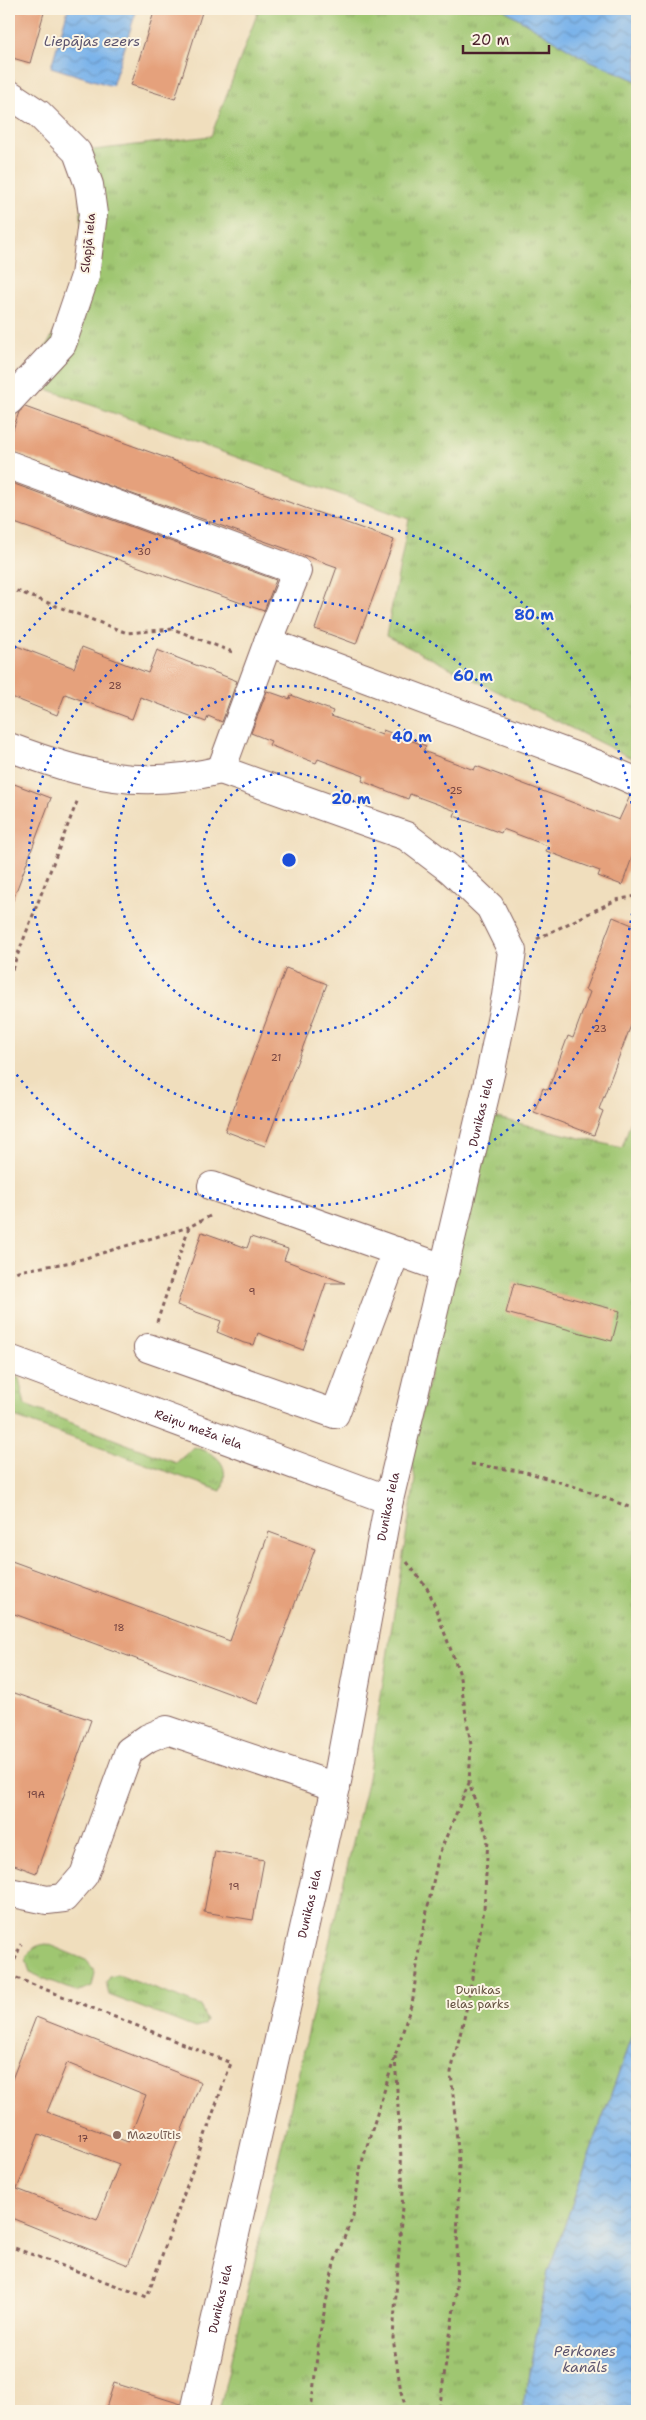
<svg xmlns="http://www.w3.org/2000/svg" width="646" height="2420" font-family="'Shantell Sans',sans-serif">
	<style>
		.grass { fill: url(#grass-tufts); stroke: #74724e }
		.water { fill: url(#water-waves); stroke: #62698a }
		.building { fill: #e5a17b; fill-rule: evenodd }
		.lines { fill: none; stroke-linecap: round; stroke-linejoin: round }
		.minor-casing { stroke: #84625e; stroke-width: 30 }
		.path { stroke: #84625e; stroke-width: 3; stroke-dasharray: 4 4; stroke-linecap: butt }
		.minor { stroke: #fff; stroke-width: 28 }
		.ring { fill: none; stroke: #1d4ed8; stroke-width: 2.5; stroke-dasharray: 2.5 5 }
		.education-dot { fill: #8d6e63; stroke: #fcf5e5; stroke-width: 2 }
		.labels { text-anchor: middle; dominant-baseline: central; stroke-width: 4; stroke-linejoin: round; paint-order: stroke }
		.number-label { font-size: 10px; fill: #71403f }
		.street-label { font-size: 12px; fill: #4a1f2b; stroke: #fcf5e5 }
		.park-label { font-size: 12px; fill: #645140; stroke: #fcf5e5 }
		.education-label { font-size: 12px; fill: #785e54; stroke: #fcf5e5; text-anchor: start }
		.water-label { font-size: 14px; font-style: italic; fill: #5b536e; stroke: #fcf5e5 }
		.centre { fill: #1d4ed8; stroke: #fcf5e5; stroke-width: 2.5 }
		.ring-label { font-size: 15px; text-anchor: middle; font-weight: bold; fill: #1d4ed8; stroke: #fcf5e5; stroke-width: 4; stroke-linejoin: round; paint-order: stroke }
	</style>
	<defs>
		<pattern id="grass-tufts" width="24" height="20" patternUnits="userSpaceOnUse" patternTransform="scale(1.25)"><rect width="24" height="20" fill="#9fc671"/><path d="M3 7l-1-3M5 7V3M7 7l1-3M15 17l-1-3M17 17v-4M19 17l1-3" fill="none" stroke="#84a05d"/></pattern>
		<pattern id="water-waves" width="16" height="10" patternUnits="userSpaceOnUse" patternTransform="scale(1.25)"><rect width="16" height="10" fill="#7ab3ea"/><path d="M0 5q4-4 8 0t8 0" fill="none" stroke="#6691be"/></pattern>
	</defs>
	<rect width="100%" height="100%" fill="#fcf5e5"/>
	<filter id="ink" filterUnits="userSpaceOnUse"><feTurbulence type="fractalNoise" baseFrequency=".02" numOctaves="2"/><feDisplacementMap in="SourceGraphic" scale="10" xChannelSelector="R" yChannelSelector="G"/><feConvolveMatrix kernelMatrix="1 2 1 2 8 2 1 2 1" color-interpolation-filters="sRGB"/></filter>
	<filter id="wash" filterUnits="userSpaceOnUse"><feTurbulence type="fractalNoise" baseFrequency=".0096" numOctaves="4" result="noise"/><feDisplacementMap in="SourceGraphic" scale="20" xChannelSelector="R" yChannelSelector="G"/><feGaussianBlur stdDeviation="1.12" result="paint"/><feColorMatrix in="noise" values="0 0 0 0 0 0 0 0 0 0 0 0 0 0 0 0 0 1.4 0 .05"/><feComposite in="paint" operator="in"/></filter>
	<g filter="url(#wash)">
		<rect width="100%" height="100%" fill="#f0debd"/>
		<path class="grass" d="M 259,9 L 503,9 L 582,57 L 637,81 L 637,761 L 386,636 L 409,519 L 27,382 L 85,276 L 77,152 L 211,136 Z
			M 637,1103 L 637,2021 L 548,2272 L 522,2411 L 219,2411 L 368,1778 L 415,1479 L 411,1457 L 489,1116 L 622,1148 Z
			M 9,1377 L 19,1378 L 25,1405 L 176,1463 L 194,1447 C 219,1454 231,1465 221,1491 L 9,1415 Z
			M 47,1944 L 88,1961 L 95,1973 L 92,1986 L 78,1992 L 30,1973 L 26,1959 C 31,1949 35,1945 47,1944 Z
			M 118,1975 L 201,2006 L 206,2021 L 203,2026 L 195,2028 L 109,1995 L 106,1983 L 110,1977 Z"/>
		<path class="water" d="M 68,9 L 137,9 L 112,86 L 51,67 Z
			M 503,9 L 637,9 L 637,81 L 582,57 Z
			M 637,2021 L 637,2411 L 522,2411 L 548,2272 Z"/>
		<g id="blocks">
			<path class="building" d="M 9,9 L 45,9 L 30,63 L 9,57 Z
				M 155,9 L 203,9 L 175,99 L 131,85 Z
				M 25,407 L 394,540 L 356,644 L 315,629 L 337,567 L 9,450 L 9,441 L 19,412 Z
				M 9,482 L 276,580 L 264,611 L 9,521 Z
				M 9,643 L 74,668 L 82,647 L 148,673 L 157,650 L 237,681 L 222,722 L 208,716 L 206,722 L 140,697 L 132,719 L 65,694 L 57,715 L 9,696 Z
				M 267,691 L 290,699 L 291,695 L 333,711 L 331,716 L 382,735 L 383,730 L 426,746 L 423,751 L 474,770 L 476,766 L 619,820 L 630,796 L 637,797 L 637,844 L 622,885 L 598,876 L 600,871 L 546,851 L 548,846 L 503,829 L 501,833 L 454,816 L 456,811 L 410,794 L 408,799 L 362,781 L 364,776 L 318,759 L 316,763 L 269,745 L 271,741 L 251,733 Z
				M 9,782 L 51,798 L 11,905 L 9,905 Z
				M 613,917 L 637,927 L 637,1021 L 633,1020 L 599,1109 L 603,1111 L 594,1135 L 534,1112 L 543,1088 L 548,1090 L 568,1036 L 573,1038 L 590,992 L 585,990 Z
				M 286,968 L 327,984 L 265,1146 L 225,1131 Z
				M 202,1232 L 247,1248 L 251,1237 L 288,1249 L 284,1260 L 345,1283 L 326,1283 L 303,1350 L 258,1333 L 254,1345 L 244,1343 L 217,1332 L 221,1321 L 177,1305 Z
				M 514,1283 L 620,1311 L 612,1341 L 506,1313 Z
				M 269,1532 L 315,1549 L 258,1704 L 9,1612 L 9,1560 L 230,1641 Z
				M 9,1691 L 91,1720 L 36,1873 L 9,1863 Z
				M 215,1851 L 264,1860 L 253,1920 L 204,1912 Z
				M 36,2017 L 201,2082 L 128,2265 L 9,2217 L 9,2087 ZM 67,2063 L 146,2095 L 128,2142 L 47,2112 ZM 39,2134 L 119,2164 L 97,2220 L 17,2189 Z
				M 114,2383 L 181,2404 L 180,2411 L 105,2411 Z"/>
		</g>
	</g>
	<g filter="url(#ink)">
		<use href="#blocks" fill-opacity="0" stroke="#84625e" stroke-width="1"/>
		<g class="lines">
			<defs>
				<g id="minor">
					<path d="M 9,94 L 39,114 L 77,152 L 89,185 L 93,214 L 85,276 L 62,344 L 9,401"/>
					<path d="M 9,465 L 297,571 L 268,642"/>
					<path d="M 9,747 C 86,776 139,790 221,770"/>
					<path d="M 221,770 L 268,642 L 596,764 L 637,782"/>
					<path d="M 212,1186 L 446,1269"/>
					<path d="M 148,1348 L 335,1414 L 396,1251"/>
					<path id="s1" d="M 9,1359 L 389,1500"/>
					<path d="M 9,1892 L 47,1900 L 64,1898 L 84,1875 L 129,1751 L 148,1738 L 167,1730 L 336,1787"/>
					<path id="s2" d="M 195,2411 L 336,1787 L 389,1500 L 491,1070 L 506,996 L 512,951 L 490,907 L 451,870 L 406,836 L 221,770"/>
				</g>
			</defs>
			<use href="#minor" class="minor-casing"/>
			<path class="path" d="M 9,588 L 127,633 L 173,629 L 235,653
				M 537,939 L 616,900 L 637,896
				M 9,977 L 78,799
				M 9,1275 L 18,1271 L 72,1262 L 189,1227
				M 157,1322 L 189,1227 L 210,1216
				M 471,1464 L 526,1472 L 579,1488 L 637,1510
				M 407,1562 L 429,1591 L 459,1672 L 471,1745 L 469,1783 L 488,1839 L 484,1910 L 467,2006 L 451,2072 L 459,2162 L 456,2294 L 439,2411
				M 9,1975 L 231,2063 L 147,2297 L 9,2246
				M 9,1975 L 21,1944
				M 395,2056 L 403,2192 L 393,2338 L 401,2392 L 407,2411
				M 311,2411 L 319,2338 L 334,2263 L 353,2216 L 361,2165 L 413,1999 L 419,1949 L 439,1854 L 469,1783"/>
			<use href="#minor" class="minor"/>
		</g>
	</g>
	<g class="ring">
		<circle cx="289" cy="860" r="87"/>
		<circle cx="289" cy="860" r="174"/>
		<circle cx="289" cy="860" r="260"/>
		<path d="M10 654A347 347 0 1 1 10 1066"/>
	</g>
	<circle class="education-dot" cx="117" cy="2135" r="5"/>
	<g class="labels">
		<g class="number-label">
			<text x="144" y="551">30</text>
			<text x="115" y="685">28</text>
			<text x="456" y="790">25</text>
			<text x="600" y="1028">23</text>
			<text x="276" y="1057">21</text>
			<text x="252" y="1291">9</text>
			<text x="119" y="1627">18</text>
			<text x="36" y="1794">19A</text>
			<text x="234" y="1886">19</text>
			<text x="83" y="2138">17</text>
		</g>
		<g class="street-label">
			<text transform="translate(88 243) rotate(-84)">Slapjā iela</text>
			<text stroke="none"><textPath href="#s2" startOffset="1330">Dunikas iela</textPath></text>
			<text stroke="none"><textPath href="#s1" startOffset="202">Reiņu meža iela</textPath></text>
			<text stroke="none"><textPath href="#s2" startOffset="925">Dunikas iela</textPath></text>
			<text stroke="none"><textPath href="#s2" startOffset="520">Dunikas iela</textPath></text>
			<text stroke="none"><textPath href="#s2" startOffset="115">Dunikas iela</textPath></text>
		</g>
		<g class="park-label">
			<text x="478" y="1990">Dunikas<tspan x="478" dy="14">ielas parks</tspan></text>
		</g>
		<g class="education-label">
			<text x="127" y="2135">Mazulītis</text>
		</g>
		<g class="water-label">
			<text x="92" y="41">Liepājas ezers</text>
			<text x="585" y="2351">Pērkones<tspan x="585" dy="16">kanāls</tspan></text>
		</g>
	</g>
	<circle cx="289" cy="860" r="8" class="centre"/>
	<g class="ring-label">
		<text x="534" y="620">80 m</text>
		<text x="473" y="681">60 m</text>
		<text x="412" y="742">40 m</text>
		<text x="351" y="804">20 m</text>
	</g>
	<rect width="646" height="2420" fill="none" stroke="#fcf5e5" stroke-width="30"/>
	<path d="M463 45v8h86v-8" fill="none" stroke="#4a1f2b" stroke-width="2.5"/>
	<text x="471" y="45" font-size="15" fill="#4a1f2b" stroke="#fcf5e5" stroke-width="4" paint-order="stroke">20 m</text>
</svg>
